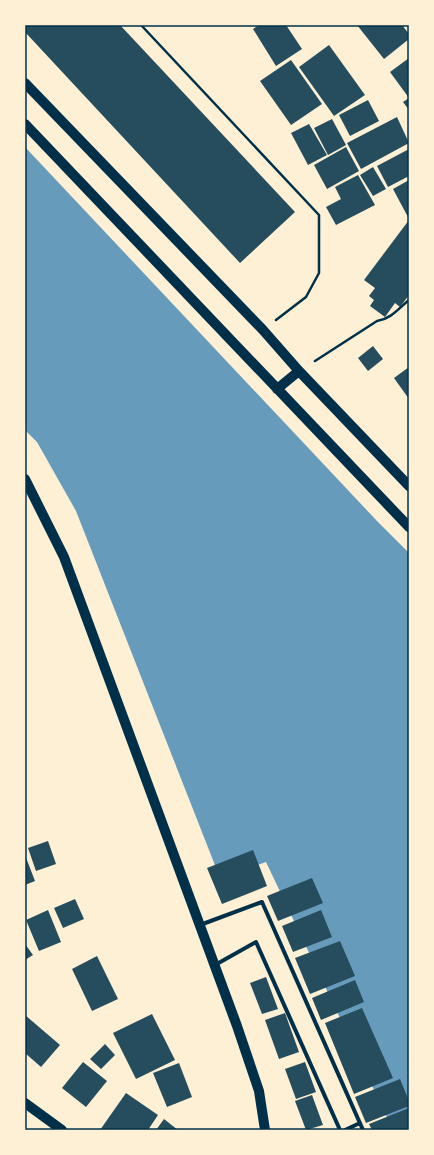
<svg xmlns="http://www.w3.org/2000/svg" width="434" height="1155" font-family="'Archivo Narrow',sans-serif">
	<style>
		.water { fill: #669bbc }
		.building { fill: #264d5e }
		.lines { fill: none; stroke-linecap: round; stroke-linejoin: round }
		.path { stroke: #003049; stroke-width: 2.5 }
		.minor { stroke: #003049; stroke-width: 4 }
		.primary { stroke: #003049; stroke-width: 10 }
		.neatline { fill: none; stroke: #003049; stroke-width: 1.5 }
	</style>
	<rect width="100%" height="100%" fill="#fdf0d5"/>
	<path class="water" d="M 25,147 L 377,521 L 409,553 L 409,1130 L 393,1130 L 266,862 L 220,878 L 76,511 L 37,442 L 25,430 Z"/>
	<path class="building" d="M 25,25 L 120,25 L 295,212 L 240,263 L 25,32 Z
		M 259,25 L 286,25 L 302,49 L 276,66 L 253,29 Z
		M 357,25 L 402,25 L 409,34 L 409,39 L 384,59 Z
		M 329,45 L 365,95 L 334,116 L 299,67 Z
		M 409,58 L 409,110 L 403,102 L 409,98 L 390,72 Z
		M 291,60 L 322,104 L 291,125 L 260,81 Z
		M 368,100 L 379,121 L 350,136 L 339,115 Z
		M 397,117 L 409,143 L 361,169 L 347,143 Z
		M 332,119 L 346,145 L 328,155 L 314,128 Z
		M 309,124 L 327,155 L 308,165 L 291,133 Z
		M 346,147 L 359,171 L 327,189 L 314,165 Z
		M 409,149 L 409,176 L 388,187 L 377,166 Z
		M 373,167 L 386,189 L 373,196 L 360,175 Z
		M 358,175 L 375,205 L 336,225 L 326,207 L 341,199 L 335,187 Z
		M 409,180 L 409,219 L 393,189 Z
		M 409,220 L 409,295 L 400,307 L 395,303 L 385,317 L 370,306 L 374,300 L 369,296 L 375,288 L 364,280 Z
		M 373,346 L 383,359 L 368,371 L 358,358 Z
		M 409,367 L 409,399 L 394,378 Z
		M 48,841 L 56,864 L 36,871 L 28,848 Z
		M 253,850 L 267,886 L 222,904 L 207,868 Z
		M 25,855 L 35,881 L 25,885 Z
		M 312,878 L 323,903 L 278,921 L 267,896 Z
		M 75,899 L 84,919 L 63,928 L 54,908 Z
		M 48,910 L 61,942 L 39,951 L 26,920 Z
		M 321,910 L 332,937 L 293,952 L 282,926 Z
		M 340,941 L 355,976 L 310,994 L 295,958 Z
		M 25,944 L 33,955 L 25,960 Z
		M 97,956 L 118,999 L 92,1011 L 72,969 Z
		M 266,977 L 278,1009 L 262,1014 L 250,983 Z
		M 355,980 L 364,1002 L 321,1020 L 312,998 Z
		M 362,1008 L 393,1078 L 354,1094 L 325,1023 Z
		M 285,1013 L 299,1052 L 279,1059 L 265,1020 Z
		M 152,1014 L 175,1060 L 136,1079 L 113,1033 Z
		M 25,1015 L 60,1045 L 41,1067 L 25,1053 Z
		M 105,1044 L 115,1055 L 101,1069 L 90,1059 Z
		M 83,1062 L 107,1081 L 86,1107 L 62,1088 Z
		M 305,1062 L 316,1092 L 296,1099 L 285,1069 Z
		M 179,1063 L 192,1097 L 167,1107 L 153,1073 Z
		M 400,1079 L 409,1101 L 409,1106 L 366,1123 L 355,1097 Z
		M 126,1093 L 158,1115 L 148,1130 L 100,1130 Z
		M 312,1095 L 323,1125 L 306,1130 L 295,1101 Z
		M 409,1108 L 409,1130 L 372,1130 L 369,1124 Z
		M 164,1119 L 178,1130 L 156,1130 Z"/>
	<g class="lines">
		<path class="path" d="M 141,25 L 319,215 L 319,273 L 306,297 L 276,320
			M 315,361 L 377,321 C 391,319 399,308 409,300"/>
		<path class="minor" d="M 200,925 L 262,902 L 363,1130
			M 215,965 L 256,942 L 340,1130
			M 345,1130 L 360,1123"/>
		<path class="primary" d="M 25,83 L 263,330 L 299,371 L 409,486
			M 25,124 L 409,527
			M 277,389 L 299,371
			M 25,479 L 64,557 L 237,1026 L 259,1091 L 265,1130
			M 25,1103 L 62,1130"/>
	</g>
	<rect width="434" height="1155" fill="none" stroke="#fdf0d5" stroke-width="52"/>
	<rect x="26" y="26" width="382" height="1103" class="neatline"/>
</svg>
